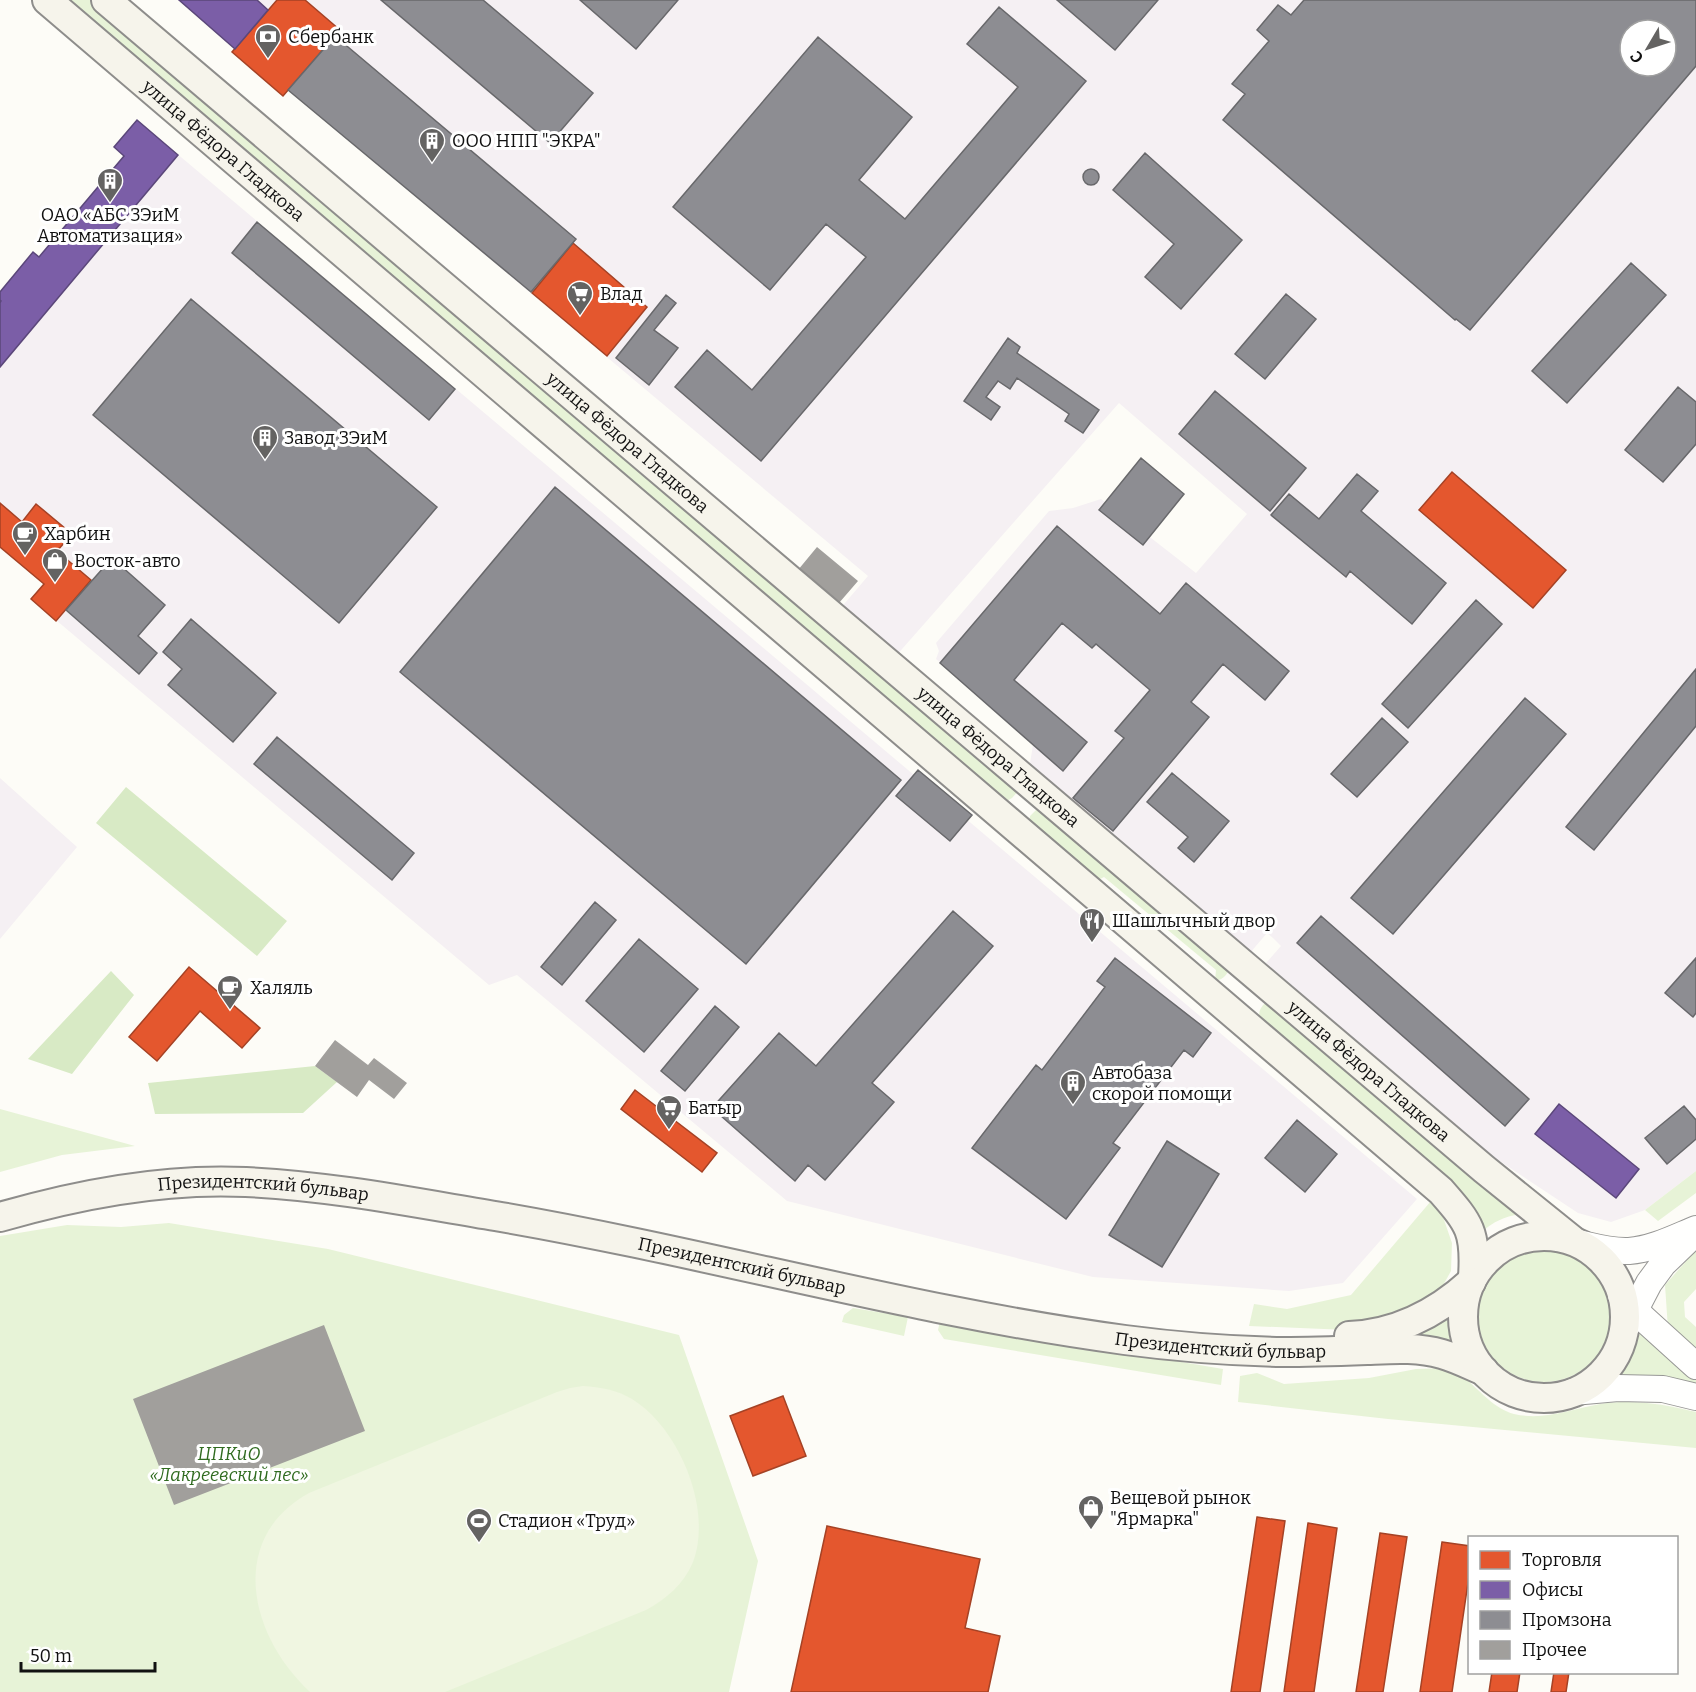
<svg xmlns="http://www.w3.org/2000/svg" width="1696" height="1692" font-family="Bitter,serif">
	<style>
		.industrial { fill: #f5f0f3; fill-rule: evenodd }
		.green { fill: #e7f3d7 }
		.forest { fill: #d8eac5 }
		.pitch { fill: #f0f6e1 }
		.shops { fill: #e4572e; stroke: #a54225; stroke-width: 1.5 }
		.offices { fill: #7b5ea7; stroke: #5b477a; stroke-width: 1.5 }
		.industry { fill: #8d8d92; stroke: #68686b; stroke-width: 1.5; fill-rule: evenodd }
		.building { fill: #a19f9c }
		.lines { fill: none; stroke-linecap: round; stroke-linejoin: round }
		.tertiary-casing { stroke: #979795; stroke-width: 28 }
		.secondary-casing { stroke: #8e8d8b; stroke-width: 32 }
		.tertiary { stroke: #fffffe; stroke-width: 26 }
		.secondary { stroke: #f6f4eb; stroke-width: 28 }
		.labels { text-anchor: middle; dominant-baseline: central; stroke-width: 6; stroke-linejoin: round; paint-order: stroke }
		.poi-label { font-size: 18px; fill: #111; stroke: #fff; text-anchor: start }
		.street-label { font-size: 18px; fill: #111; stroke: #fff }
		.park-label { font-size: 18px; font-style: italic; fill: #2f6b1f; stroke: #fff }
	</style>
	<rect width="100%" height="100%" fill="#fdfcf7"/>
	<path class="industrial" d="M 181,0 L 1696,0 L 1696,1171 L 1645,1210 L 1611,1222 L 1578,1213 L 1486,1152 L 1266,963 L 1281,946 L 1273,938 L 1267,933 L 1250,953 L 1030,763 L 1033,745 L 936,659 L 939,651 L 936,643 L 1049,511 L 1073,508 L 1101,499 L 1196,573 L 1247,514 L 1119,403 L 895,657 L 839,610 L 868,576 ZM 1630,30 L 1666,30 L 1666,66 L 1630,66 Z
		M 137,120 L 1417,1199 L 1343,1283 L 1289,1291 L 1093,1277 L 787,1201 L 517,975 L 489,985 L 31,599 L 43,584 L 0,547 L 0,303 L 124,156 L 114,147 Z
		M 0,778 L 77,847 L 0,939 Z"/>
	<path class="green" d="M 61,0 L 96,0 L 1019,790 L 1012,798 L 1005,802 Z
		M 1037,809 L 1231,966 C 1227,974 1225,979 1215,981 L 1216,970 L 1104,877 L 1092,883 L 1029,824 L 1030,816 Z
		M 1266,1002 L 1530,1212 C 1506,1216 1496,1219 1478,1235 C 1471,1209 1467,1199 1449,1178 L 1263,1024 C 1257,1015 1258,1010 1266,1002 Z
		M 0,1109 L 135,1146 L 62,1155 L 0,1172 Z
		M 1696,1171 L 1696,1193 L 1658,1221 L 1645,1210 Z
		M 1431,1201 L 1443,1217 L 1452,1243 L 1451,1271 L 1441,1289 L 1427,1302 L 1348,1330 L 1249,1326 L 1254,1304 L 1287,1309 L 1351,1295 Z
		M 169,1223 L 328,1249 L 679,1335 L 758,1561 L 729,1692 L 0,1692 L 0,1236 L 67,1225 L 121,1227 Z
		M1478 1316a66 66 0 1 1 132 0a66 66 0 1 1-132 0Z
		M 1696,1250 L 1696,1289 L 1684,1302 L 1685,1317 L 1696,1327 L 1696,1356 L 1668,1329 L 1665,1285 Z
		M 853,1308 L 908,1317 L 904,1336 L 842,1322 L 844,1315 Z
		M 1448,1317 L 1452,1341 L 1437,1338 L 1413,1337 Z
		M 940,1321 L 1223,1369 L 1221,1385 L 944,1339 L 938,1330 Z
		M 1640,1333 L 1696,1380 L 1696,1388 L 1615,1378 L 1624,1367 Z
		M 1446,1368 C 1453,1372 1460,1375 1466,1379 C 1481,1392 1495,1409 1514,1414 C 1544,1421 1572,1409 1600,1404 C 1635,1399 1662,1404 1696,1412 L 1696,1448 L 1388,1419 L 1238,1402 L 1240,1376 L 1257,1373 L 1284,1384 L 1369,1378 L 1416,1369 Z"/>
	<path class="forest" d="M 126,787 L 287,921 L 257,956 L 96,823 Z
		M 111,971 L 134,995 L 72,1074 L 28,1059 Z
		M 315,1066 L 337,1082 L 303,1113 L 155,1114 L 148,1083 Z"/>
	<path class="pitch" d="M 583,1386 C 600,1387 617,1390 632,1399 C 679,1428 713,1509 693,1562 C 684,1584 666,1599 646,1610 L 445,1692 L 310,1692 C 250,1637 226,1539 309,1493 L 557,1392 L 570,1388 Z"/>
	<path class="shops" d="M 277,0 L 305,0 L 340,30 L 283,96 L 232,52 Z
		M 573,243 L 647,307 L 607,356 L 532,293 Z
		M 1452,472 L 1566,570 L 1533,608 L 1419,510 Z
		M 0,503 L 22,522 L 36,504 L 72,534 L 57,551 L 91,580 L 56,621 L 31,599 L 44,584 L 0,547 Z
		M 189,967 L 260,1028 L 242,1048 L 200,1011 L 157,1061 L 129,1037 Z
		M 635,1090 L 717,1153 L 702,1172 L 621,1109 Z
		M 783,1396 L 806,1456 L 753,1476 L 730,1416 Z
		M 1257,1517 L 1285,1521 L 1260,1692 L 1231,1692 Z
		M 1308,1523 L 1337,1528 L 1314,1692 L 1284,1692 Z
		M 827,1526 L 980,1559 L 965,1628 L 1000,1636 L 988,1692 L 791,1692 Z
		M 1380,1533 L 1407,1537 L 1383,1692 L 1356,1692 Z
		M 1442,1542 L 1470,1546 L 1470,1569 L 1452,1692 L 1420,1692 Z
		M 1492,1672 L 1520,1672 L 1517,1692 L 1489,1692 Z
		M 1554,1672 L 1569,1672 L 1566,1692 L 1551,1692 Z"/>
	<path class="offices" d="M 179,0 L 257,0 L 268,10 L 235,49 Z
		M 137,120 L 178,155 L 0,367 L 0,303 L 1,301 L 0,300 L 0,292 L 33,252 L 39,257 L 124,156 L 114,147 Z
		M 1559,1104 L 1639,1169 L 1616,1198 L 1535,1134 Z"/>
	<path class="industry" d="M 381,0 L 483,0 L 593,93 L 550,143 Z
		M 580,0 L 678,0 L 636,49 Z
		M 1057,0 L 1158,0 L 1115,50 Z
		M 1304,0 L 1696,0 L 1696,66 L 1470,330 L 1456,319 L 1455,320 L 1223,120 L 1245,94 L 1232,84 L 1269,41 L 1257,30 L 1278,5 L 1291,15 ZM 1630,30 L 1666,30 L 1666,66 L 1630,66 Z
		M 999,7 L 1086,81 L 761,461 L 675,387 L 707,350 L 752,390 L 866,257 L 826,224 L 770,290 L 673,207 L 818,37 L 912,117 L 859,180 L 905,219 L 1018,87 L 967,44 Z
		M 335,36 L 576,239 L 531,292 L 288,90 Z
		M 1145,153 L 1242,240 L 1181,309 L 1145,277 L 1174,244 L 1113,190 Z
		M1083 177a8 8 0 1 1 16 0a8 8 0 1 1-16 0Z
		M 257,222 L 455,389 L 429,420 L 232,253 Z
		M 1631,263 L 1666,295 L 1567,403 L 1532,371 Z
		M 1286,294 L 1316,319 L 1265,379 L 1235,354 Z
		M 666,295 L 676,303 L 654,330 L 678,348 L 649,385 L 616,358 Z
		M 191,299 L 437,507 L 339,623 L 93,415 Z
		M 1008,338 L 1020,347 L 1017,353 L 1099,410 L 1083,433 L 1065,421 L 1069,414 L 1017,378 L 1010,389 L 998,381 L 986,397 L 1000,407 L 991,420 L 964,401 Z
		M 1678,387 L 1696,402 L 1696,444 L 1663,482 L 1625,450 Z
		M 1215,391 L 1306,468 L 1270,511 L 1179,434 Z
		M 1141,458 L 1184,494 L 1143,545 L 1099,510 Z
		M 1357,474 L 1378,491 L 1361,511 L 1446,583 L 1412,624 L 1350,571 L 1346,577 L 1271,515 L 1289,494 L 1319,519 Z
		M 555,487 L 901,780 L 746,964 L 400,672 Z
		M 1057,526 L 1160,614 L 1186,583 L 1289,671 L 1265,700 L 1223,664 L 1191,702 L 1209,717 L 1113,831 L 1073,798 L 1124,738 L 1115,731 L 1150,690 L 1096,644 L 1092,648 L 1062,623 L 1014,680 L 1087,742 L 1063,771 L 940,663 Z
		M 112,558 L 165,605 L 138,636 L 157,653 L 139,674 L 66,610 Z
		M 1476,600 L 1502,624 L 1408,728 L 1382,704 Z
		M 191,619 L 276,693 L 233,742 L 168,685 L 182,669 L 163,652 Z
		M 1696,669 L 1696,726 L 1594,850 L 1566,827 Z
		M 1525,698 L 1566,734 L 1393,934 L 1351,898 Z
		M 1382,718 L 1408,742 L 1357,797 L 1331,774 Z
		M 277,737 L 414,853 L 392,880 L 254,764 Z
		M 918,770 L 972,815 L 950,841 L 896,796 Z
		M 1172,773 L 1229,821 L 1194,862 L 1178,848 L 1188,837 L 1147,802 Z
		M 595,902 L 616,920 L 562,985 L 541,967 Z
		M 953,911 L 993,946 L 872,1083 L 894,1102 L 825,1180 L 808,1165 L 795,1181 L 712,1108 L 779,1033 L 816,1066 Z
		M 1321,916 L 1529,1099 L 1505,1126 L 1297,943 Z
		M 639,939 L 698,989 L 644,1052 L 586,1001 Z
		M 1115,958 L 1211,1033 L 1193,1057 L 1184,1050 L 1113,1143 L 1120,1148 L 1066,1219 L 972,1148 L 1036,1065 L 1042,1070 L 1105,987 L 1097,981 Z
		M 1696,958 L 1696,1013 L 1693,1017 L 1665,993 Z
		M 715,1006 L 739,1027 L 685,1091 L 661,1071 Z
		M 1684,1106 L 1696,1120 L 1696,1139 L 1667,1164 L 1645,1138 Z
		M 1297,1120 L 1337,1154 L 1305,1192 L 1265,1158 Z
		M 1167,1141 L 1219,1174 L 1162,1267 L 1109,1235 Z"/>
	<path class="building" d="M 817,547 L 858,581 L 839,603 L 798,570 Z
		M 335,1040 L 368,1065 L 374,1058 L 407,1083 L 394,1099 L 369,1080 L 357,1097 L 315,1066 Z
		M 324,1325 L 365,1431 L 174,1505 L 133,1399 Z"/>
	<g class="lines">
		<defs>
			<path id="tertiary" d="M 1578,1243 C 1595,1247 1612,1252 1629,1251 C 1653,1249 1674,1238 1696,1229
				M 1621,1295 L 1644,1319 L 1696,1366
				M 1626,1327 L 1649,1283 L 1663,1264 L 1691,1237
				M 1573,1392 L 1618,1388 L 1663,1389 L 1696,1397"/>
			<g id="secondary">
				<path id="s1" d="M 47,0 L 1441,1191 C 1470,1224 1476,1232 1473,1277"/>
				<path id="s2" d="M 106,0 L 1484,1169 L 1572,1240"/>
				<path id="s3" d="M 0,1217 C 79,1194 163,1178 246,1182 C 332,1186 416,1203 501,1217 C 710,1253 915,1312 1125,1340 C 1178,1347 1230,1351 1283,1352 C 1311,1352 1339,1351 1367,1350 C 1392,1349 1417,1347 1442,1354 C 1456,1358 1470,1365 1484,1371"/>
				<circle cx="1544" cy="1317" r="81"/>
				<path d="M 1349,1336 C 1396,1334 1437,1313 1471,1282"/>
			</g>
		</defs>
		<use href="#tertiary" class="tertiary-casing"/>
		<use href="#secondary" class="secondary-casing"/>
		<use href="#tertiary" class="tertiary"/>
		<use href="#secondary" class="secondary"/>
	</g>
	<defs>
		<symbol id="bank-pin" viewBox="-11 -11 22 30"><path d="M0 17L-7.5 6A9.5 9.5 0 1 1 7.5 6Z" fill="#646362" stroke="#fff"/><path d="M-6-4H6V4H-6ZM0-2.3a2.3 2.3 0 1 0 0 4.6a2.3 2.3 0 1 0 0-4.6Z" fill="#fff"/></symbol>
		<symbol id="building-pin" viewBox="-11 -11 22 30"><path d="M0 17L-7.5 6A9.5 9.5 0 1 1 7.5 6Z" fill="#646362" stroke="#fff"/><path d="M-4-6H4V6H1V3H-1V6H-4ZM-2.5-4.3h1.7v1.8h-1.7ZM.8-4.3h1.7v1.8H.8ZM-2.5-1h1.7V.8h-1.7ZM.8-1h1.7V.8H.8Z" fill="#fff"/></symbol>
		<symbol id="supermarket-pin" viewBox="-11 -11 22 30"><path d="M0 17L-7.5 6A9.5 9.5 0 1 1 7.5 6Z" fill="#646362" stroke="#fff"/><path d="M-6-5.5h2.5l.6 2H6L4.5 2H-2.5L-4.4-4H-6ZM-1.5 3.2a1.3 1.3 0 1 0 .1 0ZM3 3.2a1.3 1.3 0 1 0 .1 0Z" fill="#fff"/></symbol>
		<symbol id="cafe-pin" viewBox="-11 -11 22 30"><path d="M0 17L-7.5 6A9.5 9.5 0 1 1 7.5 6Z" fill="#646362" stroke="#fff"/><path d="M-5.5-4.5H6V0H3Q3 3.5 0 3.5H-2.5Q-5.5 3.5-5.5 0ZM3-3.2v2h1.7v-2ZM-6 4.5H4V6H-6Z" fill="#fff"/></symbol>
		<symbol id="shop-pin" viewBox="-11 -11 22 30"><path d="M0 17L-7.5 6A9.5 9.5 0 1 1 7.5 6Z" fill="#646362" stroke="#fff"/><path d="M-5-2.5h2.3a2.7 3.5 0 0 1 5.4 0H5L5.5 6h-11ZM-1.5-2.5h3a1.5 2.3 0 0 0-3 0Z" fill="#fff"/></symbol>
		<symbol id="restaurant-pin" viewBox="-11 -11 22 30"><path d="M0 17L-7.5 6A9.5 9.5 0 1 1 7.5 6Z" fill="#646362" stroke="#fff"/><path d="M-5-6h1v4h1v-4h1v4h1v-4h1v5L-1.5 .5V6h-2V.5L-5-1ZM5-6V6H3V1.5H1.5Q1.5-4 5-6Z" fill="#fff"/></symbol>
		<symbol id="stadium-pin" viewBox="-11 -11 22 30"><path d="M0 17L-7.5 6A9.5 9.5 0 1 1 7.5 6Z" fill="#646362" stroke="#fff"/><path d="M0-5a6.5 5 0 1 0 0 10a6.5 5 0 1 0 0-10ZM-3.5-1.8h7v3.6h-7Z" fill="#fff"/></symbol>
	</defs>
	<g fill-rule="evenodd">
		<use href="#bank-pin" x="253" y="22" width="30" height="40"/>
		<use href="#building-pin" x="417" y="126" width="30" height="40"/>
		<use href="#building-pin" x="95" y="166" width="30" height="40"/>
		<use href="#supermarket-pin" x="565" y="279" width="30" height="40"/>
		<use href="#building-pin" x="250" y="423" width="30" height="40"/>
		<use href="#cafe-pin" x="10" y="519" width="30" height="40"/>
		<use href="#shop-pin" x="40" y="546" width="30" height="40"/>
		<use href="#restaurant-pin" x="1077" y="906" width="30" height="40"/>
		<use href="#cafe-pin" x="215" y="973" width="30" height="40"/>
		<use href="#building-pin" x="1058" y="1068" width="30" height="40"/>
		<use href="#supermarket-pin" x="654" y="1093" width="30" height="40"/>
		<use href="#shop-pin" x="1076" y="1493" width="30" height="40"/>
		<use href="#stadium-pin" x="464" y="1506" width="30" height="40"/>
	</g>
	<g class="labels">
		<g class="poi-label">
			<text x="288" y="37">Сбербанк</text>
			<text x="452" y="141">ООО НПП "ЭКРА"</text>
			<text x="110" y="215" text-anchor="middle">ОАО «АБС ЗЭиМ<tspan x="110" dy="21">Автоматизация»</tspan></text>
			<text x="600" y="294">Влад</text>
			<text x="284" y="438">Завод ЗЭиМ</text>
			<text x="44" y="534">Харбин</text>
			<text x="74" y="561">Восток-авто</text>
			<text x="1112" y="921">Шашлычный двор</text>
			<text x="250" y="988">Халяль</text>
			<text x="1092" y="1073">Автобаза<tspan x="1092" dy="21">скорой помощи</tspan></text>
			<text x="688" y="1108">Батыр</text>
			<text x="1110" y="1498">Вещевой рынок<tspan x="1110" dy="21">"Ярмарка"</tspan></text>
			<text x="498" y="1521">Стадион «Труд»</text>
		</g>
		<g class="street-label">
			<text stroke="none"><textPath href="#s1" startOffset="232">улица Фёдора Гладкова</textPath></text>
			<text stroke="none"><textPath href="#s2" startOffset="684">улица Фёдора Гладкова</textPath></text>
			<text stroke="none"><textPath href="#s2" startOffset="1170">улица Фёдора Гладкова</textPath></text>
			<text stroke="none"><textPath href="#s2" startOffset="1656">улица Фёдора Гладкова</textPath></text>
			<text stroke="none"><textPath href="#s3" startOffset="267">Президентский бульвар</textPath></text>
			<text stroke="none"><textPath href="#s3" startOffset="753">Президентский бульвар</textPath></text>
			<text stroke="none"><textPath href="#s3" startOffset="1239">Президентский бульвар</textPath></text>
		</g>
		<g class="park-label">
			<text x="229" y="1454">ЦПКиО<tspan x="229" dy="21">«Лакреевский лес»</tspan></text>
		</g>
	</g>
	<rect x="1468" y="1536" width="210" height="138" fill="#ffffff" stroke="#a0a0a0" stroke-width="1.5"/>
	<rect x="1480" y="1551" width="30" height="18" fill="#e4572e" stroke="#a0a0a0" stroke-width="1.5"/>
	<text x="1522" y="1566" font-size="18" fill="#111111">Торговля</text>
	<rect x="1480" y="1581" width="30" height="18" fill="#7b5ea7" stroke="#a0a0a0" stroke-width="1.5"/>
	<text x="1522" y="1596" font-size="18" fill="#111111">Офисы</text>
	<rect x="1480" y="1611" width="30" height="18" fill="#8d8d92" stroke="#a0a0a0" stroke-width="1.5"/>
	<text x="1522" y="1626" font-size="18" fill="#111111">Промзона</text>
	<rect x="1480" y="1641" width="30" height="18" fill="#a19f9c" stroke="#a0a0a0" stroke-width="1.5"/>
	<text x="1522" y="1656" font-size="18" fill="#111111">Прочее</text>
	<g transform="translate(1648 48) rotate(231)"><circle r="28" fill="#ffffff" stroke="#a0a0a0" stroke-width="1.5"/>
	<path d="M0-4.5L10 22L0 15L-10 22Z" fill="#646362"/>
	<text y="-9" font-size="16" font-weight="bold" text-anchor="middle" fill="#111111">С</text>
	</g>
	<path d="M21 1662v9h134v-9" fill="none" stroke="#111111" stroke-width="3"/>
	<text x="30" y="1662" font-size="18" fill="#111111" stroke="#ffffff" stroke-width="4.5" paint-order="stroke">50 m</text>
</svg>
